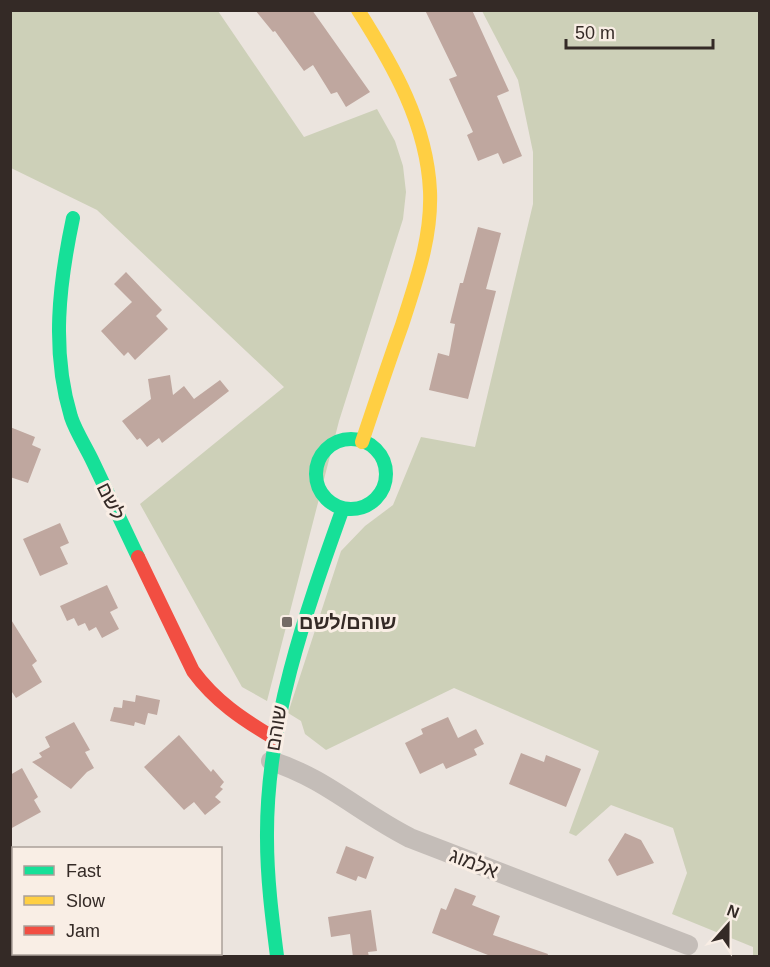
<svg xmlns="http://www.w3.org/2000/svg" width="770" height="967" font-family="Helvetica,'Noto Sans Hebrew',sans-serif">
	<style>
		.green { fill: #cdd0b8 }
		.building { fill: #bfa79f }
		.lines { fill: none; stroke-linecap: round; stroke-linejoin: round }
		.street { stroke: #c4bdb8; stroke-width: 20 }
		.fast { stroke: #16e098; stroke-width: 14 }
		.slow { stroke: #ffcf43; stroke-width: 14 }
		.jam { stroke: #f24e42; stroke-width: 14 }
		.poi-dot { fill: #746b66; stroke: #f9eee5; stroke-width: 2 }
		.labels { text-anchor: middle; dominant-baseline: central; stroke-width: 6; stroke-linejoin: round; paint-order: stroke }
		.street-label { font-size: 20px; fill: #342a26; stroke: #f9eee5 }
		.poi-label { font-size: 20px; font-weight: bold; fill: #342a26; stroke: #f9eee5; text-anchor: start }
	</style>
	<rect width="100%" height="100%" fill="#ebe4de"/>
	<path class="green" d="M 10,11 L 218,11 L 304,137 L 377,109 L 395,141 L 403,166 L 406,192 L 403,219 L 339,421 L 267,701 L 242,687 L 140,504 L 284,387 L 97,210 L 11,168 Z
		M 482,11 L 759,11 L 759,956 L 753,956 L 753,947 L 672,914 L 687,873 L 673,828 L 611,805 L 576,836 L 569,833 L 599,751 L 454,688 L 326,750 L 305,734 L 301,721 L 288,713 L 341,551 L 365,526 L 393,505 L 421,437 L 475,447 L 533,204 L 533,152 L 518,80 Z"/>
	<path class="building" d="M 255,10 L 312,10 L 370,92 L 346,107 L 337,92 L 331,94 L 313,65 L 304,71 L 275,31 L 273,32 Z
		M 425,10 L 472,10 L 509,91 L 497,96 L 522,156 L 503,164 L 498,153 L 478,161 L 467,135 L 473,132 L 449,79 L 457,76 Z
		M 478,227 L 501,233 L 486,289 L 496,291 L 468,399 L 429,390 L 438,353 L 449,356 L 455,324 L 450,323 L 460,283 L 463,283 Z
		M 126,272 L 162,310 L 156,316 L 168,329 L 135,360 L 128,352 L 124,356 L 101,331 L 132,302 L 114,284 Z
		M 170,375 L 173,395 L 184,386 L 194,399 L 220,380 L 229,391 L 162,443 L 159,438 L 147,447 L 140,438 L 137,440 L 122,421 L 151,399 L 148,379 Z
		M 10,427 L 35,437 L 32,445 L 41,449 L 28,483 L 10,477 Z
		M 60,523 L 69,543 L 60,547 L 68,564 L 40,576 L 23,539 Z
		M 107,585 L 118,608 L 110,612 L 119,629 L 102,638 L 96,627 L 89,631 L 85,623 L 78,626 L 74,618 L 67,621 L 60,606 Z
		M 10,618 L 37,661 L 32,665 L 42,682 L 16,698 L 10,689 Z
		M 136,695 L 160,700 L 157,715 L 148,713 L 145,725 L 135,722 L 134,726 L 110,721 L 114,707 L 122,708 L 123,700 L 135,702 Z
		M 448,717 L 458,738 L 476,729 L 484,744 L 474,749 L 477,755 L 446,769 L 443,763 L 420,774 L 405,743 L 423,734 L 421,729 Z
		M 74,722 L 90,750 L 85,752 L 94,768 L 87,772 L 71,789 L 32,762 L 42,757 L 39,753 L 50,747 L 45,737 Z
		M 179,735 L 211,772 L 213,769 L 224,782 L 220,787 L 223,789 L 215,797 L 221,802 L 205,815 L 194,802 L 184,810 L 144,767 Z
		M 521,753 L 544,762 L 546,755 L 581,769 L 566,807 L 509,784 Z
		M 22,768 L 38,797 L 34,800 L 41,812 L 10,829 L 10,775 Z
		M 625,833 L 641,840 L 654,863 L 617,876 L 608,860 Z
		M 346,846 L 374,857 L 366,879 L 358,876 L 356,881 L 336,873 Z
		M 455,888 L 476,896 L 472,905 L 500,916 L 493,935 L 548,954 L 547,957 L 493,957 L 432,933 L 441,908 L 446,910 Z
		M 371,910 L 377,951 L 368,952 L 369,957 L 353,957 L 350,934 L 331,937 L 328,917 Z"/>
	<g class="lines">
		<path class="street" d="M 271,761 C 325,778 360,813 410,838 L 688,945
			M 10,927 L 14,931
			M 28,954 L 30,956"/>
		<path class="fast" d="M 73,218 C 59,284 51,351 71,417 C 76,432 86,447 93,462 C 108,494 123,525 138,557
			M316 474a35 35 0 1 1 70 0a35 35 0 1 1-70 0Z
			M 277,956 C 272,917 267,878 267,838 C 266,724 305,614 343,508"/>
		<path class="slow" d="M 358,10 C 393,65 427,124 430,191 C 432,238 416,281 402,325 C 388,364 375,403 362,442"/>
		<path class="jam" d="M 138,557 L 193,671 C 215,701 242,719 274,738"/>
	</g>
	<rect class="poi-dot" x="281" y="616" width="12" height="12" rx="3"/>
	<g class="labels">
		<g class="street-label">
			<text transform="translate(111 501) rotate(64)">לשם</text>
			<text transform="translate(276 728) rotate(-80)">שוהם</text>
			<text transform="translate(474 863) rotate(21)">אלמוג</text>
		</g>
		<g class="poi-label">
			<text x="299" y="622">שוהם/לשם</text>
		</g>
	</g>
	<rect width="770" height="967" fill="none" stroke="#342a26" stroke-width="24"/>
	<rect x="12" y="847" width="210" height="108" fill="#f9eee5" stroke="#aaa099" stroke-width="1.5"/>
	<rect x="24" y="866" width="30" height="9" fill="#16e098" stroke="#aaa099" stroke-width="1.5"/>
	<text x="66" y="877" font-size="18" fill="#342a26">Fast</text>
	<rect x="24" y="896" width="30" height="9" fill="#ffcf43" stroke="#aaa099" stroke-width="1.5"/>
	<text x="66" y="907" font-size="18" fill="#342a26">Slow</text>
	<rect x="24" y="926" width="30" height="9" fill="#f24e42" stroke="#aaa099" stroke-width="1.5"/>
	<text x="66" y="937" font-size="18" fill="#342a26">Jam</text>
	<g transform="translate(728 925) rotate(21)" stroke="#f9eee5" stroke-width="4.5" paint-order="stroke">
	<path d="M0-4.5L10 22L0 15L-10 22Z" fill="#342a26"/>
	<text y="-9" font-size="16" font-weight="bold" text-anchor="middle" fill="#342a26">N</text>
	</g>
	<path d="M566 39v9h147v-9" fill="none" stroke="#342a26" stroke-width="3"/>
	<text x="575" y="39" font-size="18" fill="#342a26" stroke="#f9eee5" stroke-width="4.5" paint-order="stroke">50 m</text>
</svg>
